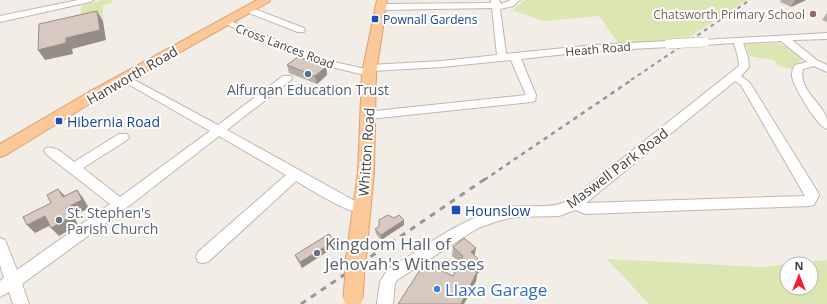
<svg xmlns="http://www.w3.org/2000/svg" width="827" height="304" font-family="'Open Sans',sans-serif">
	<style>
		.green { fill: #dbe6b2 }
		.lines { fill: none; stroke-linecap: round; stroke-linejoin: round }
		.minor-casing { stroke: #c1b6ad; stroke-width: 2 }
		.major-casing { stroke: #e0a169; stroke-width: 2 }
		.minor { fill: #fff; fill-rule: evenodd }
		.major { fill: #fbc899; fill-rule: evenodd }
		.rail-far2 { stroke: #969696; stroke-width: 2; stroke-dasharray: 4 4; stroke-linecap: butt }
		.rail-far1 { stroke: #969696; stroke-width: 2.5; stroke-dasharray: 4.5 4.5; stroke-linecap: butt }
		.rail { stroke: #969696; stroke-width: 3; stroke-dasharray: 6 6; stroke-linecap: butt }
		.minor-bridge-casing { stroke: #c1b6ad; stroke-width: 10; stroke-linecap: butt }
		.major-bridge-casing { stroke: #e0a169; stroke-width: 21; stroke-linecap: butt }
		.minor-bridge { stroke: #fff; stroke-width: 9 }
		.major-bridge { stroke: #fbc899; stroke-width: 19 }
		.wall { fill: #b9ada5 }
		.shaded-wall { fill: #968d86 }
		.building { fill: #d7c9c0; stroke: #968d86 }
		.education-dot { fill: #8d6e63; stroke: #fff; stroke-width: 1.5 }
		.transit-dot { fill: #1a4fb4; stroke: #fff; stroke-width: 1.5 }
		.service-dot { fill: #5c6f8a; stroke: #fff; stroke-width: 1.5 }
		.worship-dot { fill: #6b7280; stroke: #fff; stroke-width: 1.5 }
		.shop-dot { fill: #3f7fe0; stroke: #fff; stroke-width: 1.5 }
		.labels { text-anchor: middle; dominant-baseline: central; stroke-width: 4; stroke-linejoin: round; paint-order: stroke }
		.far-education-label { font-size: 12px; fill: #785e54; stroke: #fff; text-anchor: end }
		.far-transit-label { font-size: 12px; fill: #164399; stroke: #fff; text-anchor: start }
		.far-street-label { font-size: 12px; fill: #463d37; stroke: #fff }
		.street-label { font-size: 14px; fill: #463d37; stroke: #fff }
		.service-label { font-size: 14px; fill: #4e5e75; stroke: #fff }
		.transit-label { font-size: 14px; fill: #164399; stroke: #fff; text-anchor: start }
		.worship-label { font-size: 14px; fill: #5b616d; stroke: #fff; text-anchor: start }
		.near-worship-label { font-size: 17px; fill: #5b616d; stroke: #fff; text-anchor: start }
		.near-shop-label { font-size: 17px; fill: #366cbe; stroke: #fff; text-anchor: start }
	</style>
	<rect width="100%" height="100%" fill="#f3ede8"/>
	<path class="green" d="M 102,0 L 112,0 L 113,3 L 103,5 L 103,20 L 81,25 L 81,6 Z
		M 525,0 L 747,0 L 685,40 L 618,43 L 599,16 L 544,21 L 512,10 Z
		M 778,43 L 786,46 L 802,59 L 792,69 L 779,66 L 773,60 L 750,56 L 745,44 Z
		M 607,259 L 761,267 L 787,264 L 787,288 L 811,288 L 811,264 L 790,264 L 827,260 L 827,304 L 649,304 Z"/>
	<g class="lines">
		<defs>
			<path id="minor" d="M 78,0 L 94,0 L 90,2 L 0,22 L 0,16 Z
				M 491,0 L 499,0 L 501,4 L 511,0 L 520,0 L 513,6 L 500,9 L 506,54 L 594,45 L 668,41 L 673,44 L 668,47 L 594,51 L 521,59 L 536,95 L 535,101 L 531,102 L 369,119 L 365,118 L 363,115 L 365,112 L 526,95 L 511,60 L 442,67 L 372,71 L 374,73 L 369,76 L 319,64 L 221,22 L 225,19 L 228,20 L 325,60 L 366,69 L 367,66 L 370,65 L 442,61 L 497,55 L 492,8 L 380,10 L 376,7 L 380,4 L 491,3 Z
				M 247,6 L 304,28 L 305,30 L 304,32 L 298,32 L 244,11 L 243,9 Z
				M 827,33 L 827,39 L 792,40 L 818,61 L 827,65 L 827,72 L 814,66 L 803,69 C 798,88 819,101 826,116 C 827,119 827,125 827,129 C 817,126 796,90 793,80 C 791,75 792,70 795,65 L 807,62 L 781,41 L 743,43 L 748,57 L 749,67 L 741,76 L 750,83 L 817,191 L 819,195 L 814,205 L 809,206 L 586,214 L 575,210 L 559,216 L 514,217 L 498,221 L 478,228 L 397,280 L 395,283 L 393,304 L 377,304 L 380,282 L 387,270 C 423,248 463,217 504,208 C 527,203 549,211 570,200 L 739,66 L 738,57 L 734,43 L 705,45 L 702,44 L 700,42 L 702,40 ZM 735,81 L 741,85 L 805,196 L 586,203 Z
				M 125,75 L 218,125 L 283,76 L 291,76 L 292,78 L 291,80 L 227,130 L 353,200 L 367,205 L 369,209 L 367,213 C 353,217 310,189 296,181 L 208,262 L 203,263 L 198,262 L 196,257 L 198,252 L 286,175 L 219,136 L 125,209 L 22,284 L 29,304 L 13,304 L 9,292 L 0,297 L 0,281 L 4,278 L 0,265 L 0,238 L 5,240 L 17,270 L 110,204 L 46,154 L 44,151 L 46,148 C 56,145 66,156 74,162 L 119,134 L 127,134 L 129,137 L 127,140 L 83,168 L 120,197 L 210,131 L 121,80 L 120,78 L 121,76 Z"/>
			<path id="major" d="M 257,0 L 270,0 L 269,2 L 99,98 L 6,155 L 0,157 L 0,144 L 89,92 Z
				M 377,0 L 387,0 L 376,73 L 374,172 L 366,258 L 363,264 L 356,267 L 349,264 L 346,258 L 358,172 L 362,73 Z"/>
		</defs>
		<use href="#minor" class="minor-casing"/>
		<use href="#major" class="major-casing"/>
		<use href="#minor" class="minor"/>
		<use href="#major" class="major"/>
		<path class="rail-far2" d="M 631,80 L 750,0"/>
		<path class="rail-far1" d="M 484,180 L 633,79"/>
		<path class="rail" d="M 301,304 L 485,179"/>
		<defs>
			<path id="minor-bridge" d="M 668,44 L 705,42"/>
			<path id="major-bridge" d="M 353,298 L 356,258"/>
		</defs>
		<use href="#minor-bridge" class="minor-bridge-casing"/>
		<use href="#major-bridge" class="major-bridge-casing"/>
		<use href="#minor-bridge" class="minor-bridge"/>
		<use href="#major-bridge" class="major-bridge"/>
	</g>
	<path class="wall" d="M 781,0 L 806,0 L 791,7 L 780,2 Z
		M 827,13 L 827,22 L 822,20 Z
		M 287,65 L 326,67 L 327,75 L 317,84 L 289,73 Z
		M 394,218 L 404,220 L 404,225 L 381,240 L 376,234 L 375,229 Z
		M 336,246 L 302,268 L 297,260 L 295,255 Z
		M 453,247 L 476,248 L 474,256 L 480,271 L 477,274 L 476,281 L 464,304 L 398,304 L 453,276 L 460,263 L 452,256 Z"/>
	<path class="shaded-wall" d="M 795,0 L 806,0 L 791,7 Z
		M 97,11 L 103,21 L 106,40 L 72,49 L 73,54 L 45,60 L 38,50 L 66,38 Z
		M 326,67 L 327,75 L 317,84 L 315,76 Z
		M 58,189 L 66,197 L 63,197 Z
		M 77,190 L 83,198 L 89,208 L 74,216 L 78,225 L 59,236 L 51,228 L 66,208 Z
		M 45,216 L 53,224 L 35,233 L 27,225 Z
		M 404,220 L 404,225 L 381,240 L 381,235 Z
		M 335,241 L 336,246 L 302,268 L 300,262 Z
		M 476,248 L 474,257 L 471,252 Z
		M 482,263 L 480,271 L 477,274 L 476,281 L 464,304 L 461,304 L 473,270 Z"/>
	<path class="building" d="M 97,11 L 100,30 L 66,38 L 66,43 L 38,50 L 39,24 Z
		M 298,57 L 326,67 L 315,76 L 287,65 Z
		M 58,189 L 63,197 L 77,190 L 82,200 L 66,208 L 71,217 L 51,228 L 45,216 L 27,225 L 23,217 L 51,203 L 47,195 Z
		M 388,215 L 394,218 L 399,215 L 404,220 L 381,235 L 375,229 L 379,226 L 379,220 Z
		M 329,234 L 335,241 L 300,262 L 295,255 Z
		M 464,238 L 476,248 L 471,252 L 482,263 L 473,270 L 477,272 L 461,304 L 398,304 L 425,262 L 453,276 L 463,256 L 453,247 Z"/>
	<circle class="education-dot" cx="813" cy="14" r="4"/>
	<g class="transit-dot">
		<rect x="371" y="15" width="8" height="8" rx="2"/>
		<rect x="55" y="117" width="8" height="8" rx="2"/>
		<rect x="451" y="205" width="10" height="10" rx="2"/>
	</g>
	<circle class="service-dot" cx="308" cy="74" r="4"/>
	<g class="worship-dot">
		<circle cx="59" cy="220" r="4"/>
		<circle cx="317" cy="253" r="4"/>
	</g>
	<circle class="shop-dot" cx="437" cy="289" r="4"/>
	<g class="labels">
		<g class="far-education-label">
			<text x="805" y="14">Chatsworth Primary School</text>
		</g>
		<g class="far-transit-label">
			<text x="383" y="19">Pownall Gardens</text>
		</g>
		<g class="far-street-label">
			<text transform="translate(285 46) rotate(21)">Cross Lances Road</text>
			<text transform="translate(598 49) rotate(-5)">Heath Road</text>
		</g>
		<g class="street-label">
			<text transform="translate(132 75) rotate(-30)">Hanworth Road</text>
			<text transform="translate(366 152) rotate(-86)">Whitton Road</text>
			<text transform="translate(617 168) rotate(-37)">Maswell Park Road</text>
		</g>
		<g class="service-label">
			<text x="308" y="89">Alfurqan Education Trust</text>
		</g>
		<g class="transit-label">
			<text x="67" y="121">Hibernia Road</text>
			<text x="465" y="210">Hounslow</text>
		</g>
		<g class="worship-label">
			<text x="67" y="212">St. Stephen's<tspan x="67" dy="16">Parish Church</tspan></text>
		</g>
		<g class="near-worship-label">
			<text x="325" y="243">Kingdom Hall of<tspan x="325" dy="20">Jehovah's Witnesses</tspan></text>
		</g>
		<g class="near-shop-label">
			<text x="445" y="289">Llaxa Garage</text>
		</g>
	</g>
	<g transform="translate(799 276)"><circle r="19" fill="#ffffff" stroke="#b5b1af"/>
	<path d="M0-3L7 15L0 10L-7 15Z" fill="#f31f30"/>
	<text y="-6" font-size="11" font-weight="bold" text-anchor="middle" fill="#463d37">N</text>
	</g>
</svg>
